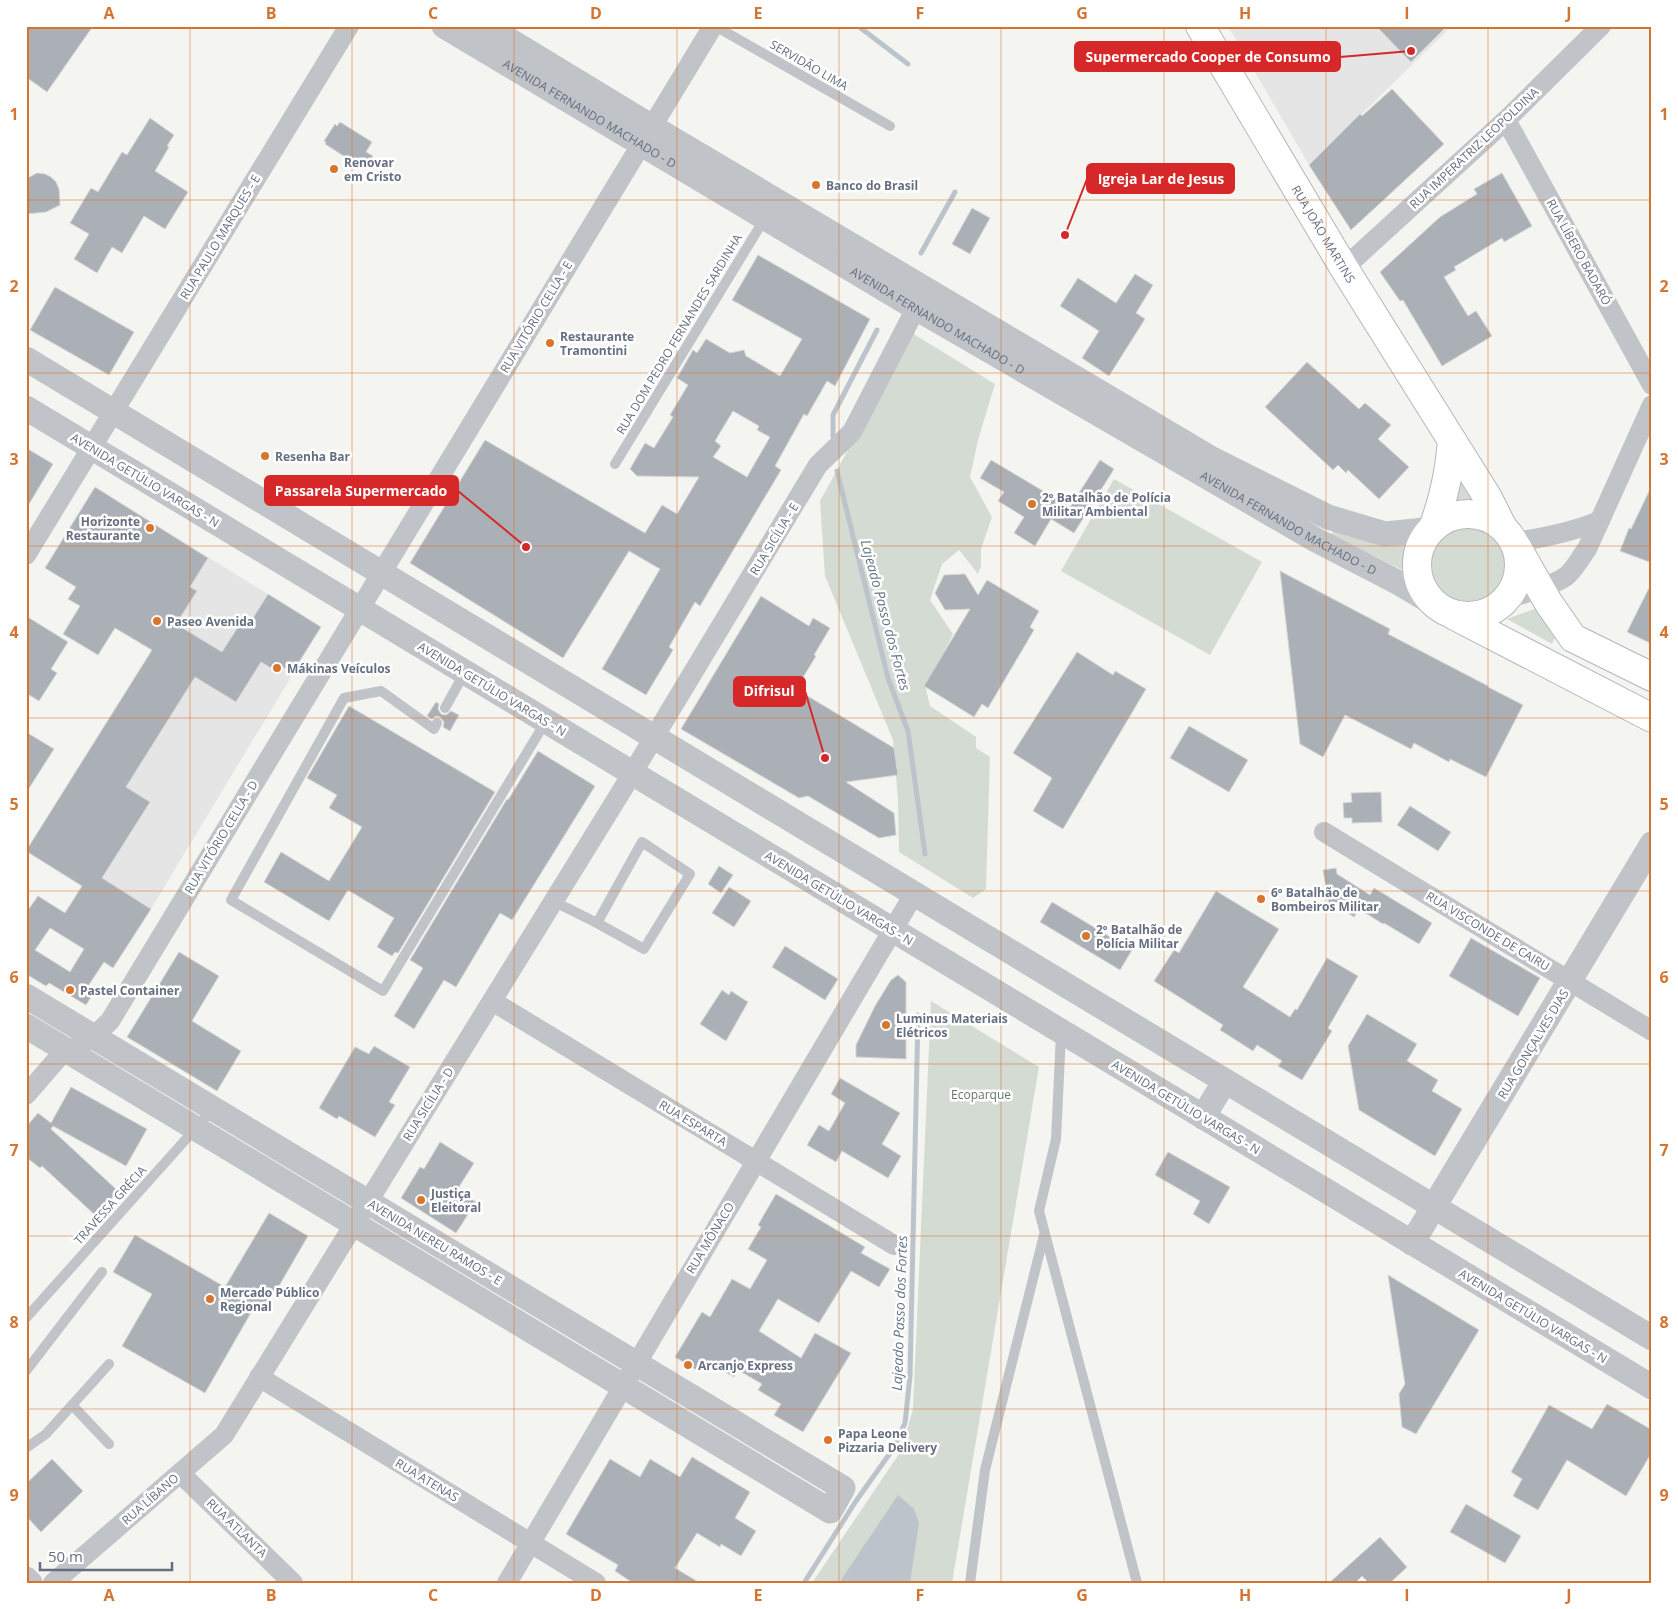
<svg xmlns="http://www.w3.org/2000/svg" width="1678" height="1609" font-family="'Open Sans',sans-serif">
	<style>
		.built { fill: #e5e5e5 }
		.green { fill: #d4dbd3 }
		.water { fill: #bcc4cb }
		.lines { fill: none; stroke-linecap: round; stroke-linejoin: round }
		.stream { stroke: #bcc4cb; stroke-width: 5 }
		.building { fill: #abb0b7; stroke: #d6d6d4; fill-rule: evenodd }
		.primary-casing { stroke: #b3b6bb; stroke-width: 30 }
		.service { stroke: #c0c3c7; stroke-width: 10 }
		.minor { stroke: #c0c3c7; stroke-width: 20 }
		.tertiary { stroke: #c0c3c7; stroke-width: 25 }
		.primary { stroke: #fff; stroke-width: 28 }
		.grid { fill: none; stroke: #d37531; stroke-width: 1; stroke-opacity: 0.55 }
		.poi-dot { fill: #d9752d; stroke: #fff; stroke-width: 2 }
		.labels { text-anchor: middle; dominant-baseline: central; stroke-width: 5; stroke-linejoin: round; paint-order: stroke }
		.street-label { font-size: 12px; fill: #656f81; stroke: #fff }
		.poi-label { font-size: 12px; font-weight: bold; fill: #656f81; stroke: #fff; text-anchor: start }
		.park-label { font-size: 12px; fill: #647864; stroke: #fff }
		.water-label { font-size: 14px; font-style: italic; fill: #667785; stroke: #fff }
		.leader { fill: none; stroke: #d62828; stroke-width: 2 }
		.callout-dot { fill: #d62828; stroke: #fff; stroke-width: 2 }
		.callout { fill: #d62828; stroke: #d62828; stroke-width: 2 }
		.callout-label { font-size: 14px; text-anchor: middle; font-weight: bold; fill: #fff }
		.neatline { fill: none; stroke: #d37531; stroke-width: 2 }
		.grid-label { font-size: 16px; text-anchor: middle; font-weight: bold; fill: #d37531 }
	</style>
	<rect width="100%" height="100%" fill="#f4f5f1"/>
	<path class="built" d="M 1228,26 L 1452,26 L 1309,165 Z
		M 185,543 L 321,627 L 142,924 L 26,851 L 152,651 L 127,635 Z"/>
	<path class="green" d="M 912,333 L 995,384 L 978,440 L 970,477 L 992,517 L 981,549 L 981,566 L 978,574 L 959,550 L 942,564 L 930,600 L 953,634 L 926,689 L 930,706 L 976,737 L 976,748 L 990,757 L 986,889 L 973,898 L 899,852 L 898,800 L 893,740 L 825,576 L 820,501 Z
		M 1456,474 L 1483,503 L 1473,501 L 1445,509 Z
		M 1114,479 L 1262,562 L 1210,655 L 1061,571 Z
		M1425 566a41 41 0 1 1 82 0a41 41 0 1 1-82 0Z
		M 1334,529 L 1389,546 L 1411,543 L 1409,566 L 1409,573 L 1331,535 Z
		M 1537,608 L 1556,635 L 1552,644 L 1507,619 Z
		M 931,1001 L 1039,1067 L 952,1583 L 812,1583 L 901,1451 L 913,1409 Z"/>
	<path class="water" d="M 898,1495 L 914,1509 L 919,1523 L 910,1583 L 839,1583 Z"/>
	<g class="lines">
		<path class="stream" d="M 858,26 L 908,64
			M 921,253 L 955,192
			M 833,436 L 833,415 L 877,330
			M 837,471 L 888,678 L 908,731 L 925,854
			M 804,1583 L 856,1501 L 893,1449 L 905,1423 L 910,1376 L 918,1015"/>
	</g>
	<path class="building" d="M 26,26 L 93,26 L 47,92 L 26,77 Z
		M 1376,26 L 1447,26 L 1411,62 Z
		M 1392,89 L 1444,144 L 1351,230 L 1309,165 L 1360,114 L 1362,116 Z
		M 150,118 L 174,135 L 167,146 L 169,147 L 155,171 L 188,192 L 165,229 L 144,216 L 122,253 L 112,247 L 97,273 L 74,259 L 89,234 L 70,223 L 91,188 L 98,192 L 122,152 L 127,155 Z
		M 340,122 L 372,142 L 366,152 L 373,156 L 366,167 L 362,165 L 361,167 L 325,144 L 326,142 L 324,141 L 335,124 L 337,126 Z
		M 37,173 L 45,174 L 51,177 L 56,182 L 59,189 L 60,205 L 46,212 L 26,214 L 26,179 Z
		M 1502,173 L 1532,226 L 1504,242 L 1502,238 L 1454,267 L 1456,270 L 1444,277 L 1468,316 L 1476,311 L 1492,336 L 1442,366 L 1403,300 L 1400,301 L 1380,272 L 1440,217 L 1477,194 L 1474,189 Z
		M 972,208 L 990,218 L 970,254 L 952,244 Z
		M 758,255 L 870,319 L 835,386 L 827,381 L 807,416 L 804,414 L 775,466 L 781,470 L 700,606 L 695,602 L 669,647 L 673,650 L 646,695 L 602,669 L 660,569 L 629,551 L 563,658 L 410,563 L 485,440 L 645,533 L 662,505 L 677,514 L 699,477 L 637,476 L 630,469 L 645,443 L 654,448 L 673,417 L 670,415 L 688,385 L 677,378 L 693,350 L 697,353 L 706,339 L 730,353 L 744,350 L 746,356 L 780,376 L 802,339 L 732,300 ZM 733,411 L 759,426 L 757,430 L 770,437 L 747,477 L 713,457 L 721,446 L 715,441 Z
		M 1135,274 L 1153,285 L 1136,313 L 1145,319 L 1109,376 L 1082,358 L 1099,331 L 1060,306 L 1078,278 L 1116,303 Z
		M 55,287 L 134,332 L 109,375 L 30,330 Z
		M 1307,362 L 1359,409 L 1365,403 L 1391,425 L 1378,439 L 1409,467 L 1379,499 L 1348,470 L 1346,473 L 1338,465 L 1333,470 L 1265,407 Z
		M 26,448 L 53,464 L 26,509 Z
		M 991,460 L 1070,507 L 1100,460 L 1114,469 L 1074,533 L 1051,519 L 1035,546 L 1014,533 L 1024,517 L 998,501 L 1004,492 L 980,478 Z
		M 1652,485 L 1652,563 L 1620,551 L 1629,528 L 1631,529 Z
		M 95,487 L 208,558 L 190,587 L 197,591 L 176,624 L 222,652 L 243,619 L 250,623 L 268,594 L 321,627 L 292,673 L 275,662 L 271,668 L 261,662 L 236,702 L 195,677 L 126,787 L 150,802 L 102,878 L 151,909 L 113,968 L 104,962 L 86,989 L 93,994 L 86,1005 L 49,983 L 46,986 L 26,974 L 26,913 L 38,896 L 65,913 L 82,886 L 26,851 L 152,650 L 115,628 L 98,655 L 63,634 L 80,606 L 68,599 L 76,587 L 45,568 ZM 50,928 L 84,949 L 70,972 L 35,950 Z
		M 1280,571 L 1390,629 L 1388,634 L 1488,686 L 1488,687 L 1523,705 L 1486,777 L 1450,759 L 1449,762 L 1414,743 L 1411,749 L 1345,715 L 1323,757 L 1300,744 Z
		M 965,574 L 978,595 L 987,580 L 1039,611 L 1030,627 L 1034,630 L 988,708 L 982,704 L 974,717 L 924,686 L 970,609 L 945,610 L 935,593 L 944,575 Z
		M 1652,582 L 1652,644 L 1627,632 Z
		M 761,596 L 809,626 L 813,618 L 830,628 L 814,655 L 816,656 L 796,689 L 894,748 L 898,775 L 846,782 L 894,813 L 896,835 L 879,838 L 808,796 L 799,798 L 681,729 Z
		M 26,616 L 68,642 L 51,669 L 57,673 L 39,701 L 26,693 Z
		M 1077,652 L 1113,675 L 1115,671 L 1146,689 L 1063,829 L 1033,811 L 1052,778 L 1013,753 Z
		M 436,702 L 439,704 L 438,709 L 441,714 L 446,715 L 451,711 L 459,715 L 450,731 L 443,727 L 444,722 L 440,717 L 436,716 L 432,719 L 427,716 Z
		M 349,706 L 495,792 L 398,953 L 395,952 L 392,956 L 377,947 L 394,918 L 348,890 L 329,921 L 264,882 L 281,852 L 329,881 L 362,827 L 329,808 L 337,795 L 307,778 Z
		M 1189,726 L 1248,760 L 1229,792 L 1170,758 Z
		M 26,732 L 54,749 L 26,793 Z
		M 538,751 L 595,786 L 512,920 L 500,913 L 456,987 L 444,980 L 414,1029 L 394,1016 L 423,968 L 410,960 L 507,799 L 508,800 Z
		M 1381,792 L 1382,822 L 1352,823 L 1352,818 L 1344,818 L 1343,803 L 1352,802 L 1351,793 Z
		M 1410,806 L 1451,832 L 1438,851 L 1397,825 Z
		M 719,866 L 733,875 L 721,893 L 708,884 Z
		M 1336,868 L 1337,874 L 1370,895 L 1374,888 L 1432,923 L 1419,944 L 1384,923 L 1383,924 L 1359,909 L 1354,917 L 1340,908 L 1330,910 L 1323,870 Z
		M 729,887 L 751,901 L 734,927 L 712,913 Z
		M 1216,891 L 1279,929 L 1243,987 L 1290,1017 L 1295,1009 L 1297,1010 L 1327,958 L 1358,976 L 1328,1028 L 1332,1031 L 1302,1080 L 1278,1066 L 1282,1061 L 1257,1045 L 1253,1051 L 1220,1030 L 1223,1025 L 1154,981 L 1174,950 L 1179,953 Z
		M 1052,902 L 1132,950 L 1120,970 L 1040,922 Z
		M 1471,938 L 1540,978 L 1518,1016 L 1449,976 Z
		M 785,946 L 838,979 L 825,1000 L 772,967 Z
		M 179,952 L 219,976 L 192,1021 L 241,1051 L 217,1091 L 127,1037 Z
		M 898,975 L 906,982 L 906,1059 L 856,1057 L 856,1045 L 875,1006 L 891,980 Z
		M 722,990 L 729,995 L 731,991 L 748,1002 L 726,1041 L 700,1024 Z
		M 1367,1014 L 1417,1044 L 1407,1061 L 1438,1080 L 1432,1091 L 1462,1109 L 1435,1156 L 1359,1110 L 1348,1046 Z
		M 374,1046 L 410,1067 L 389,1102 L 395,1105 L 375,1137 L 339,1116 L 337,1119 L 319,1108 L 355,1047 L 369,1054 Z
		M 840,1078 L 900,1113 L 882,1144 L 901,1156 L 888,1178 L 842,1151 L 836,1162 L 807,1145 L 819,1125 L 829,1131 L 845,1103 L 831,1094 Z
		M 71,1087 L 147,1129 L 126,1166 L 53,1126 L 51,1129 L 118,1191 L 96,1216 L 42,1166 L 40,1168 L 26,1157 L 26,1127 L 38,1113 L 51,1123 Z
		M 440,1142 L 474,1163 L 457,1190 L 476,1202 L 456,1233 L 401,1198 L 420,1167 L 424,1169 Z
		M 1168,1152 L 1230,1187 L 1209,1224 L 1193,1214 L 1200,1201 L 1155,1175 Z
		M 776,1194 L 865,1247 L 861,1253 L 890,1269 L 879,1287 L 851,1271 L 819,1323 L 778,1299 L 759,1331 L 801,1358 L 815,1333 L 851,1353 L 803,1432 L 774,1415 L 781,1404 L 758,1390 L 762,1384 L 738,1370 L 734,1377 L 704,1360 L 698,1371 L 675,1357 L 702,1312 L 710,1317 L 732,1279 L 750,1289 L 767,1260 L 748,1249 L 761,1227 L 758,1225 Z
		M 269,1213 L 308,1236 L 265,1310 L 256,1304 L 205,1393 L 122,1346 L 152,1294 L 113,1272 L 135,1235 L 225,1287 Z
		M 1388,1275 L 1479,1330 L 1416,1434 L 1402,1427 L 1399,1394 L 1405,1384 Z
		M 1607,1404 L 1652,1430 L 1652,1452 L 1626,1496 L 1567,1460 L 1538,1510 L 1513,1496 L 1522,1479 L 1511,1472 L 1549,1405 L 1592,1429 Z
		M 692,1457 L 750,1492 L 735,1518 L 756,1531 L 741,1556 L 721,1544 L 720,1547 L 697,1533 L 675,1568 L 700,1583 L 633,1583 L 615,1571 L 618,1565 L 566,1534 L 610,1459 L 640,1477 L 650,1459 L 680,1477 Z
		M 52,1459 L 83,1491 L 41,1532 L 26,1516 L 26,1484 Z
		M 1466,1504 L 1521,1536 L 1505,1563 L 1450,1532 Z
		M 1380,1537 L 1407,1567 L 1390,1583 L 1369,1583 L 1362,1576 L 1355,1583 L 1329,1583 Z"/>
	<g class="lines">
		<defs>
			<g id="primary">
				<path id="s2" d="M 1200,26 L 1344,268 L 1488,498 L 1502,526"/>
				<circle cx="1468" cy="565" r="51"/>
				<path d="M 1433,528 C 1444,497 1449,474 1452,441"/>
				<path d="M 1517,547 L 1548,602 L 1573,638 L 1652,677"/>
				<path d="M 1455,616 L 1652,718"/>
			</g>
		</defs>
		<use href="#primary" class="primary-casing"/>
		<path class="service" d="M 715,26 L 890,126
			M 615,464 L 765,218
			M 445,708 L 465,672
			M 437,723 L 434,729 L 381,691 L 344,698 L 231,900 L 383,991 L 546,721
			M 553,901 L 597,923 L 644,949 L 690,874 L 642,842 L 597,923
			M 1061,1034 L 1056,1139 L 1039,1211 L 1137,1583
			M 26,1318 L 213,1109
			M 26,1371 L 102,1272
			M 72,1405 L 109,1444
			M 26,1448 L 46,1434 L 109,1364
			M 970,1583 L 985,1470 L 1044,1235"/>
		<path class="minor" d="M 1506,120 L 1652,385
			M 1344,268 L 1506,120 L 1601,26
			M 1514,542 C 1545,538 1571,532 1600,521
			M 26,555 L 349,26
			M 1506,599 C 1522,594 1552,586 1565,577 C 1574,571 1580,558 1587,549 L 1652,405
			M 1324,832 L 1652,1031
			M 492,1001 L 894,1245
			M 26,1095 L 59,1057 L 93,1037 L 110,1021 L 713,26
			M 259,1377 L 596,1583
			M 180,1473 L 293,1583
			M 53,1583 L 224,1435 L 624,787 L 818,465 L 852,432 L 916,308
			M 507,1583 L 914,894"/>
		<g class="tertiary">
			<path id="s1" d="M 444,26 L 916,308 L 1316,540 L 1399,583 L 1436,605"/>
			<path d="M 486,26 L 652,127 L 1212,459 L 1328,517 L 1385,534 L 1415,531 L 1433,528"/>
			<path d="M 26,359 L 1652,1338"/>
			<path d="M 26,408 L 1652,1387"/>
			<path d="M 26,996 L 843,1488 L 830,1511 L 26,1026"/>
			<path d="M 1203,1117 L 1225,1081"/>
			<path d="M 1412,1243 L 1652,844"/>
			<path d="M 26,1579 L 30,1583"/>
		</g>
		<use href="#primary" class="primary"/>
	</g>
	<path class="grid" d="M 190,26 L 190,1583M 352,26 L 352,1583M 514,26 L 514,1583M 677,26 L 677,1583M 839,26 L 839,1583M 1001,26 L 1001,1583M 1164,26 L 1164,1583M 1326,26 L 1326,1583M 1488,26 L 1488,1583M 26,200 L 1652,200M 26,373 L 1652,373M 26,546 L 1652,546M 26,718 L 1652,718M 26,891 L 1652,891M 26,1064 L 1652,1064M 26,1236 L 1652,1236M 26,1409 L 1652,1409"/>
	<g class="poi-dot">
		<circle cx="334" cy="169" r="5"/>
		<circle cx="816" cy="185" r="5"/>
		<circle cx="550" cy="343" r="5"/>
		<circle cx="265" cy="456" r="5"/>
		<circle cx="1032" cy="504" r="5"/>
		<circle cx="150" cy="528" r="5"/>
		<circle cx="157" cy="621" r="5"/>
		<circle cx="277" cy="668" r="5"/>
		<circle cx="1261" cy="899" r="5"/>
		<circle cx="1086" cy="936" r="5"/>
		<circle cx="70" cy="990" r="5"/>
		<circle cx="886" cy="1025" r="5"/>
		<circle cx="421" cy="1200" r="5"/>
		<circle cx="210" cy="1299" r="5"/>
		<circle cx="688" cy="1365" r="5"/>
		<circle cx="828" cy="1440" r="5"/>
	</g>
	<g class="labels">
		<g class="street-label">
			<text transform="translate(809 65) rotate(30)">SERVIDÃO LIMA</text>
			<text stroke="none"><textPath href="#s1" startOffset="170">AVENIDA FERNANDO MACHADO - D</textPath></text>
			<text transform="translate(1474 148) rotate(-43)">RUA IMPERATRIZ LEOPOLDINA</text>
			<text stroke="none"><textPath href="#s2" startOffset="242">RUA JOÃO MARTINS</textPath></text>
			<text transform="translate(220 237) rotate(-59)">RUA PAULO MARQUES - E</text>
			<text transform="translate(1579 252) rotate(61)">RUA LÍBERO BADARÓ</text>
			<text transform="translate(536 317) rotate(-59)">RUA VITÓRIO CELLA - E</text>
			<text stroke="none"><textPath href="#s1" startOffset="575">AVENIDA FERNANDO MACHADO - D</textPath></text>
			<text transform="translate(679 334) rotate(-59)">RUA DOM PEDRO FERNANDES SARDINHA</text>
			<text transform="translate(145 480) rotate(31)">AVENIDA GETÚLIO VARGAS - N</text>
			<text stroke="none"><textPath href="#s1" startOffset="980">AVENIDA FERNANDO MACHADO - D</textPath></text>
			<text transform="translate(774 539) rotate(-59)">RUA SICÍLIA - E</text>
			<text transform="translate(492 689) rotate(31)">AVENIDA GETÚLIO VARGAS - N</text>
			<text transform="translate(221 837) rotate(-59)">RUA VITÓRIO CELLA - D</text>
			<text transform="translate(839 898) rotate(31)">AVENIDA GETÚLIO VARGAS - N</text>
			<text transform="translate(1488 931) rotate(31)">RUA VISCONDE DE CAIRU</text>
			<text transform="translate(1533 1044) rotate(-59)">RUA GONÇALVES DIAS</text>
			<text transform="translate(428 1104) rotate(-58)">RUA SICÍLIA - D</text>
			<text transform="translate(1186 1107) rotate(31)">AVENIDA GETÚLIO VARGAS - N</text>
			<text transform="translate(693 1123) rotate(31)">RUA ESPARTA</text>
			<text transform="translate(110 1205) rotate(-48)">TRAVESSA GRÉCIA</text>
			<text transform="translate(710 1238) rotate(-59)">RUA MÔNACO</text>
			<text transform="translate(435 1242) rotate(31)">AVENIDA NEREU RAMOS - E</text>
			<text transform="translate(1533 1316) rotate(31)">AVENIDA GETÚLIO VARGAS - N</text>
			<text transform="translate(427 1480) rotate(31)">RUA ATENAS</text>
			<text transform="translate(150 1499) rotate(-41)">RUA LÍBANO</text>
			<text transform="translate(237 1528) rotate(44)">RUA ATLANTA</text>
		</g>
		<g class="poi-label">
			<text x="344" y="162">Renovar<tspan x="344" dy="14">em Cristo</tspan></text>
			<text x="826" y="185">Banco do Brasil</text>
			<text x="560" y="336">Restaurante<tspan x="560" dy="14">Tramontini</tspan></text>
			<text x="275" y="456">Resenha Bar</text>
			<text x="1042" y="497">2º Batalhão de Polícia<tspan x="1042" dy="14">Militar Ambiental</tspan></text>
			<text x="140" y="521" text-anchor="end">Horizonte<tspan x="140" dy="14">Restaurante</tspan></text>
			<text x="167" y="621">Paseo Avenida</text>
			<text x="287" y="668">Mákinas Veículos</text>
			<text x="1271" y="892">6º Batalhão de<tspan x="1271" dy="14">Bombeiros Militar</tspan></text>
			<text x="1096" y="929">2º Batalhão de<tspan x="1096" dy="14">Polícia Militar</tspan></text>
			<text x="80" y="990">Pastel Container</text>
			<text x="896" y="1018">Luminus Materiais<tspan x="896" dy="14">Elétricos</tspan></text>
			<text x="431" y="1193">Justiça<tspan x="431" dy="14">Eleitoral</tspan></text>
			<text x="220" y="1292">Mercado Público<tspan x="220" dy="14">Regional</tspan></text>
			<text x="698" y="1365">Arcanjo Express</text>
			<text x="838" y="1433">Papa Leone<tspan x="838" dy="14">Pizzaria Delivery</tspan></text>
		</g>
		<g class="park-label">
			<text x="981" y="1094">Ecoparque</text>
		</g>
		<g class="water-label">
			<text transform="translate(886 615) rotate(75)">Lajeado Passo dos Fortes</text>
			<text transform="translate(899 1313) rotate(-88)">Lajeado Passo dos Fortes</text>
		</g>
	</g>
	<path class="leader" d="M1411 51L1340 57M1065 235L1087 179M526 547L458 491M825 758L805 691"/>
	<g class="callout-dot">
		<circle cx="1411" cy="51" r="5"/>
		<circle cx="1065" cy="235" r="5"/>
		<circle cx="526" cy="547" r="5"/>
		<circle cx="825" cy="758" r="5"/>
	</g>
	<g class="callout">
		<rect x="1075" y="42" width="265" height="29" rx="5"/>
		<rect x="1087" y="164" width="147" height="29" rx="5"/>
		<rect x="265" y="476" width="193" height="29" rx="5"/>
		<rect x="734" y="677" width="71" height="29" rx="5"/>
	</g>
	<g class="callout-label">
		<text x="1208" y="62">Supermercado Cooper de Consumo</text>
		<text x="1161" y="184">Igreja Lar de Jesus</text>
		<text x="361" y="496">Passarela Supermercado</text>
		<text x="769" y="696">Difrisul</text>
	</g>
	<rect width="1678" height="1609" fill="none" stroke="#ffffff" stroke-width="55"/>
	<path d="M40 1562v8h132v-8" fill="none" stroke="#656f81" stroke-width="2.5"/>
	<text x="48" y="1562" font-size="15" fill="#656f81" stroke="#ffffff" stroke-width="4" paint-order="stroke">50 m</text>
	<rect x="28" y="28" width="1622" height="1554" class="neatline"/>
	<g class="grid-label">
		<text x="109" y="19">A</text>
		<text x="271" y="19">B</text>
		<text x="433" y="19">C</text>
		<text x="596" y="19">D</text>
		<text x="758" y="19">E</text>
		<text x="920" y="19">F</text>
		<text x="1082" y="19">G</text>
		<text x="1245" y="19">H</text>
		<text x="1407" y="19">I</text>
		<text x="1569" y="19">J</text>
		<text x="14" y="120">1</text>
		<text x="1664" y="120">1</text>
		<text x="14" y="292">2</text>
		<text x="1664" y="292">2</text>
		<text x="14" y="465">3</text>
		<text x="1664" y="465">3</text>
		<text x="14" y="638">4</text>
		<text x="1664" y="638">4</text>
		<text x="14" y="810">5</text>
		<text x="1664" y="810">5</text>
		<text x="14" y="983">6</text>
		<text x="1664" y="983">6</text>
		<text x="14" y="1156">7</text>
		<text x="1664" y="1156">7</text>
		<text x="14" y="1328">8</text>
		<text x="1664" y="1328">8</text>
		<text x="14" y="1501">9</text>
		<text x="1664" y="1501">9</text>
		<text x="109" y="1601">A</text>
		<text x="271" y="1601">B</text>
		<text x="433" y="1601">C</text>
		<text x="596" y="1601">D</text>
		<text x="758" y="1601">E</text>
		<text x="920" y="1601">F</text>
		<text x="1082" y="1601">G</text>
		<text x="1245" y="1601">H</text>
		<text x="1407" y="1601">I</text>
		<text x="1569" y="1601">J</text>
	</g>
</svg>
